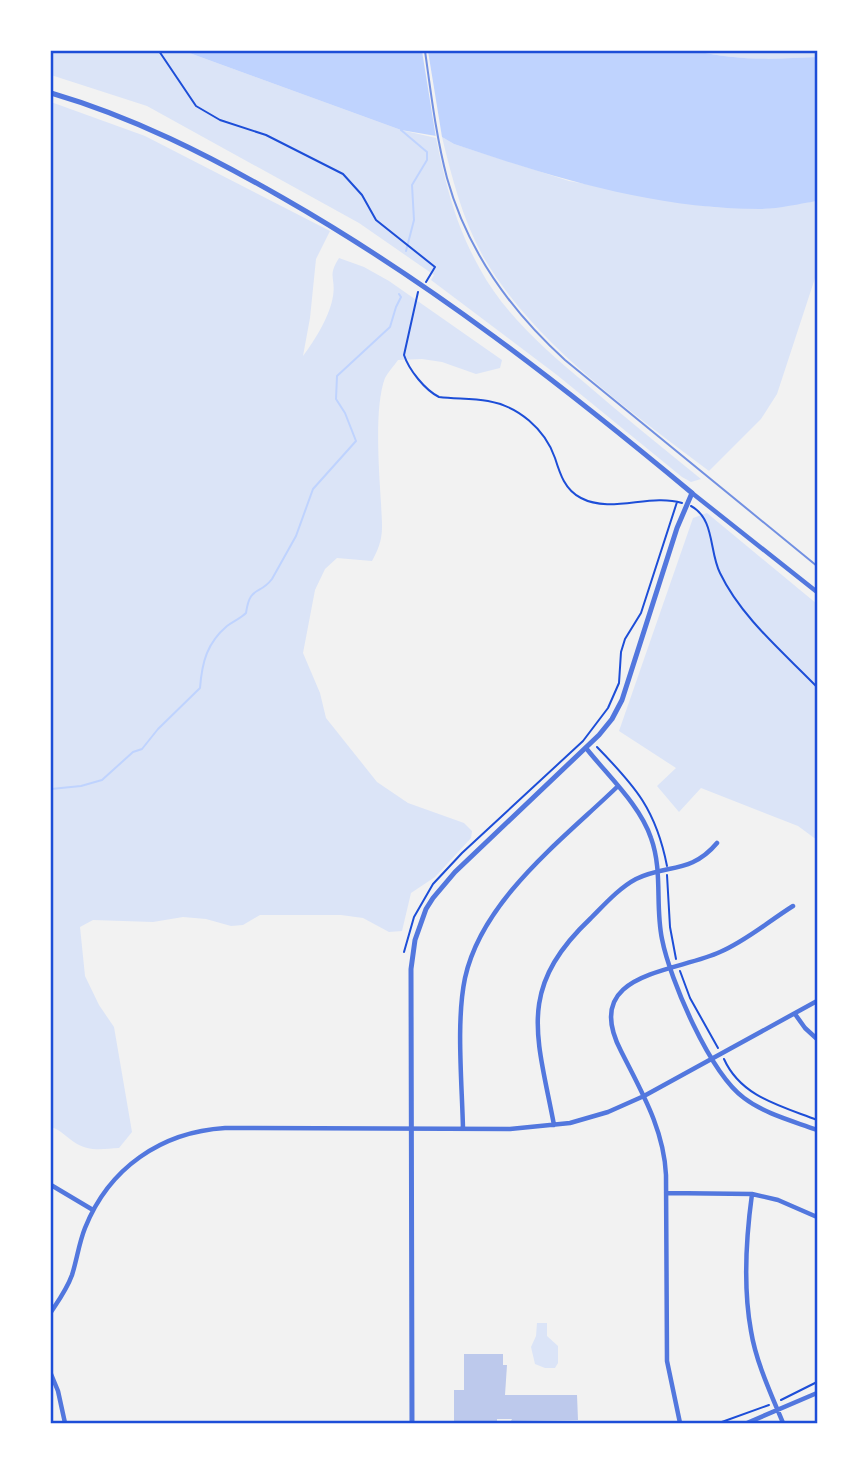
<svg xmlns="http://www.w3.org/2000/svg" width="868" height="1474" font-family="Rubik,sans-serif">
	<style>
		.green { fill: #dbe4f7 }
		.water { fill: #bfd3fe }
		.pier { fill: #f2f2f2 }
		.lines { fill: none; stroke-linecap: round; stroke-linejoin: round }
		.stream { stroke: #bfd3fe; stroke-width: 2 }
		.building { fill: #bdc9ec }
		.path { stroke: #1d4ed8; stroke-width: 2 }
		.minor { stroke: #5277de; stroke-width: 4.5 }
		.tertiary { stroke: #5277de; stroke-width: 5 }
		.rail { stroke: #7290e2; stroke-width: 2 }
		.neatline { fill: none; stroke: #1d4ed8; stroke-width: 2.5 }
	</style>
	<rect width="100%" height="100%" fill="#f2f2f2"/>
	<path class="green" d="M 51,51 L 184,51 L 401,130 L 436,138 C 446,186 456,226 480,269 C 505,315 546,350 585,383 C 623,416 662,447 701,479 L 691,482 L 682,477 L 557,375 L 431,280 L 434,275 L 359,223 L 147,106 L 51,75 Z
		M 697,51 L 817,51 L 817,57 C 777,59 737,61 697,51 Z
		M 51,102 L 145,136 L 330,231 L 316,259 L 310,318 L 303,356 C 315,340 330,316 333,296 C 336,277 327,277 339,258 L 364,267 L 389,281 L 502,360 L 500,368 L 476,374 L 442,362 L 422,359 L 398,360 C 394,366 388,372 385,378 C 374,407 379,471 381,503 C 382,528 385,538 372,561 L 337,558 L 325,569 L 315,590 L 303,653 L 320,693 L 326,718 L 377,782 L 408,803 L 464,823 L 472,831 L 471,838 L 435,877 L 411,893 L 402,931 L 389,932 L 363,918 L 341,915 L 260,915 L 243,925 L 231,926 L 206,919 L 183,917 L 153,922 L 93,920 L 80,927 L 85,976 L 99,1005 L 114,1027 L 132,1132 L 119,1148 C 103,1149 88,1152 74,1142 C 65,1136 61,1130 51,1127 Z
		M 442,137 L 454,144 L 569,181 L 711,207 L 762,209 L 817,201 L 817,272 L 777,394 L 761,419 L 709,471 C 630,411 535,345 484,258 C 463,221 452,178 442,137 Z
		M 707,513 L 817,604 L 817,840 L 798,826 L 701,788 L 679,812 L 657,786 L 676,768 L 619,731 L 693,518 Z
		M 537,1323 L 547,1323 L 547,1336 L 558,1346 L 558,1363 L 555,1368 L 545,1368 L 535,1364 L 531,1347 L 536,1336 Z"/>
	<path class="water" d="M 184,51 L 697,51 C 737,61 777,59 817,57 L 817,201 C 798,204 778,209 759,209 C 654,209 552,177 454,144 L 442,137 L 401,130 Z"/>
	<path class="pier" d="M 422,51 L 428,51 L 442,137 L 436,138 Z"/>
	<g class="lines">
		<path class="stream" d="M 401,130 L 427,152 L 427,160 L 412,185 L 414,220 L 406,251
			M 51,789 L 81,786 L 102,780 L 133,752 L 142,749 L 158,729 L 200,688 C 202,662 207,643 227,626 C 234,621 241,618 246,613 C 250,585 259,596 272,579 L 296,536 L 313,489 L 356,441 L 345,413 L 336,399 L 337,376 L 390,327 L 396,307 L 401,297 L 399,294"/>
	</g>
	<path class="building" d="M 464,1354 L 503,1354 L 503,1365 L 507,1365 L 505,1395 L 577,1395 L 578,1420 L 511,1421 L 512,1419 L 497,1419 L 497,1423 L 454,1423 L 454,1390 L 464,1390 Z"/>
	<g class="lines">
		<path class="path" d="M 159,51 L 196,106 L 220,120 L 266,135 L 343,174 L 362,195 L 376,220 L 435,267 L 426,282
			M 418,292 L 404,355 C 409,370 425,390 439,397 C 456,399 472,398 488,401 C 518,406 545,429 555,458 C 560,474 565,490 581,498 C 611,514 650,493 682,503
			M 691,506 C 715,519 709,551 720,573 C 741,617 783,652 817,687
			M 597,747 C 636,787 656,810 667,866
			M 667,875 L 670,927 L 676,959
			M 404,952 L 414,917 L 433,884 L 462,853 L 583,741 L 608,708 L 619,683 L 621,652 L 625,639 L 641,613 L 677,502
			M 680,971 L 690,998 L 718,1048
			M 724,1059 C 741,1097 781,1106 817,1120
			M 781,1400 L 817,1382
			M 719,1423 L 769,1405"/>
		<path class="minor" d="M 692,493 L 817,592
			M 586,748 C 608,776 640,805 651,838 C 663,871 655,906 662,939 C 670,980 710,1073 744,1098 C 765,1114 793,1121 817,1130
			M 795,1014 L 805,1028 L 817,1039
			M 554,1125 C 537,1035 516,989 591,918 C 604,905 619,888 636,879 C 667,864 691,874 717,843
			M 463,1129 C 462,1083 456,1021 465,978 C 482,900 562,840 617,787
			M 51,1185 L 93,1210
			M 666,1193 L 752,1194 L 778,1200 L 817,1217
			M 752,1194 C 746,1238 743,1287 751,1331 C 756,1362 771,1394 783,1423
			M 51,1312 C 59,1300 67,1289 72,1275 C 77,1259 79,1243 85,1228 C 109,1168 161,1132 225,1128 L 510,1129 L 570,1123 L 608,1112 L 644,1096 L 817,1001
			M 51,1374 L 58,1391 L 65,1423
			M 680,1423 L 667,1361 L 666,1175 C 664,1129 641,1091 621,1051 C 580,972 674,973 720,952 C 746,941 769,921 793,906
			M 747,1423 L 817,1393"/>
		<path class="tertiary" d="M 51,93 C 133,117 208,155 283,198 C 430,282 562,385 692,493 L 677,528 L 622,700 L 612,719 L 599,735 L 455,872 L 433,898 L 426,909 L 415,940 L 411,969 L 412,1423"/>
		<path class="rail" d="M 425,51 C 431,93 436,136 447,178 C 467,250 510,310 565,360 L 817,566"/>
	</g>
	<rect width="868" height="1474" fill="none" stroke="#ffffff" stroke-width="105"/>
	<rect x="52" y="52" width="764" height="1370" class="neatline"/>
</svg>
